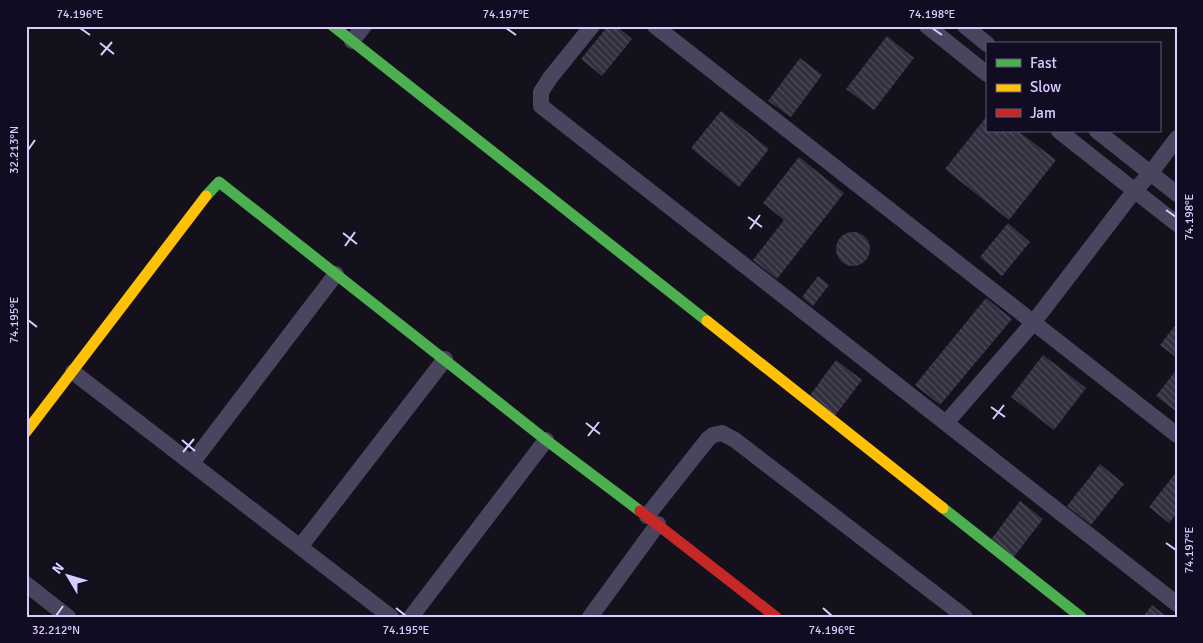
<svg xmlns="http://www.w3.org/2000/svg" width="1203" height="643" font-family="Signika,sans-serif">
	<style>
		.building { fill: url(#building-back-hatch) }
		.lines { fill: none; stroke-linecap: round; stroke-linejoin: round }
		.street { stroke: #49455e; stroke-width: 16 }
		.fast { stroke: #4caf50; stroke-width: 11 }
		.slow { stroke: #ffc107; stroke-width: 11 }
		.jam { stroke: #c62828; stroke-width: 11 }
		.ticks { fill: none; stroke: #d7cdff; stroke-width: 2 }
		.neatline { fill: none; stroke: #d7cdff; stroke-width: 2 }
		.ticks-label { font-size: 12px; text-anchor: middle; fill: #d7cdff }
	</style>
	<defs>
		<pattern id="building-back-hatch" width="6" height="6" patternUnits="userSpaceOnUse" patternTransform="scale(1.25)"><rect width="6" height="6" fill="#322f3f"/><path d="M-1 5l2 2M0 0l6 6M5-1l2 2" fill="none" stroke="#4f4c5c"/></pattern>
	</defs>
	<rect width="100%" height="100%" fill="#14111d"/>
	<path class="building" d="M 608,26 L 616,26 L 632,39 L 602,76 L 581,59 Z
		M 887,36 L 914,58 L 874,110 L 846,89 Z
		M 800,58 L 822,75 L 791,117 L 768,101 Z
		M 721,111 L 769,149 L 739,187 L 691,148 Z
		M 987,116 L 987,131 L 1018,131 L 1056,160 L 1009,220 L 945,169 Z
		M 799,157 L 844,193 L 777,279 L 753,260 L 784,220 L 763,203 Z
		M 1008,223 L 1030,242 L 1002,276 L 980,257 Z
		M836 249a17 17 0 1 1 34 0a17 17 0 1 1-34 0Z
		M 818,276 L 829,285 L 813,306 L 802,297 Z
		M 986,298 L 1012,319 L 940,405 L 915,385 Z
		M 1177,323 L 1177,358 L 1160,345 Z
		M 1043,355 L 1086,388 L 1054,430 L 1011,397 Z
		M 836,360 L 862,380 L 834,417 L 808,398 Z
		M 1177,369 L 1177,412 L 1156,396 Z
		M 1100,464 L 1124,484 L 1091,525 L 1067,506 Z
		M 1177,471 L 1177,513 L 1169,523 L 1149,507 Z
		M 1020,501 L 1043,519 L 1013,558 L 990,541 Z
		M 1152,605 L 1167,617 L 1143,617 Z"/>
	<g class="lines">
		<path class="street" d="M 592,26 L 550,78 L 541,92 L 541,106 L 1177,604
			M 655,26 L 1177,435
			M 927,26 L 987,74
			M 965,26 L 987,44
			M 352,41 L 364,26
			M 1059,131 L 1177,224
			M 1097,131 L 1177,194
			M 73,372 L 391,617
			M 946,423 L 1033,323 L 1135,190 L 1150,174 L 1177,138
			M 192,463 L 336,274
			M 647,516 L 708,439 L 713,435 L 722,433 L 735,440 L 965,617
			M 300,547 L 445,359
			M 26,584 L 68,617
			M 411,617 L 546,440
			M 590,617 L 658,524"/>
		<path class="fast" d="M 333,26 L 707,321
			M 206,196 L 219,182 L 546,440 L 640,511
			M 943,508 L 1081,617"/>
		<path class="slow" d="M 707,321 L 943,508
			M 26,432 L 206,196"/>
		<path class="jam" d="M 640,511 L 776,617"/>
	</g>
	<path class="ticks" d="M 80,28 L 90,35M 506,28 L 516,35M 932,28 L 942,35M 100,43 L 114,54M 101,55 L 112,42M 28,150 L 35,140M 1166,210 L 1176,217M 748,217 L 762,227M 750,229 L 760,215M 343,233 L 357,244M 345,246 L 355,232M 28,320 L 37,327M 991,407 L 1005,417M 993,419 L 1004,405M 586,423 L 600,434M 588,436 L 599,422M 182,440 L 195,451M 183,452 L 194,439M 1166,543 L 1176,550M 396,608 L 406,616M 823,608 L 832,616M 56,616 L 63,606"/>
	<rect width="1203" height="643" fill="none" stroke="#120c22" stroke-width="55"/>
	<rect x="986" y="42" width="175" height="90" fill="#120c22" stroke="#61597a"/>
	<rect x="996" y="59" width="25" height="8" fill="#4caf50" stroke="#61597a"/>
	<text x="1030" y="68" font-size="15" fill="#d7cdff">Fast</text>
	<rect x="996" y="84" width="25" height="8" fill="#ffc107" stroke="#61597a"/>
	<text x="1030" y="92" font-size="15" fill="#d7cdff">Slow</text>
	<rect x="996" y="109" width="25" height="8" fill="#c62828" stroke="#61597a"/>
	<text x="1030" y="118" font-size="15" fill="#d7cdff">Jam</text>
	<g transform="translate(68 576) rotate(308)" stroke="#120c22" stroke-width="4" paint-order="stroke">
	<path d="M0-4L9 19L0 12L-9 19Z" fill="#d7cdff"/>
	<text y="-8" font-size="14" font-weight="bold" text-anchor="middle" fill="#d7cdff">N</text>
	</g>
	<rect x="28" y="28" width="1148" height="588" class="neatline"/>
	<g class="ticks-label">
		<text x="80" y="18">74.196°E</text>
		<text x="506" y="18">74.197°E</text>
		<text x="932" y="18">74.198°E</text>
		<text transform="translate(14 150) rotate(-90)" y="4">32.213°N</text>
		<text transform="translate(1189 217) rotate(-90)" y="4">74.198°E</text>
		<text transform="translate(14 320) rotate(-90)" y="4">74.195°E</text>
		<text transform="translate(1189 550) rotate(-90)" y="4">74.197°E</text>
		<text x="56" y="634">32.212°N</text>
		<text x="406" y="634">74.195°E</text>
		<text x="832" y="634">74.196°E</text>
	</g>
</svg>
